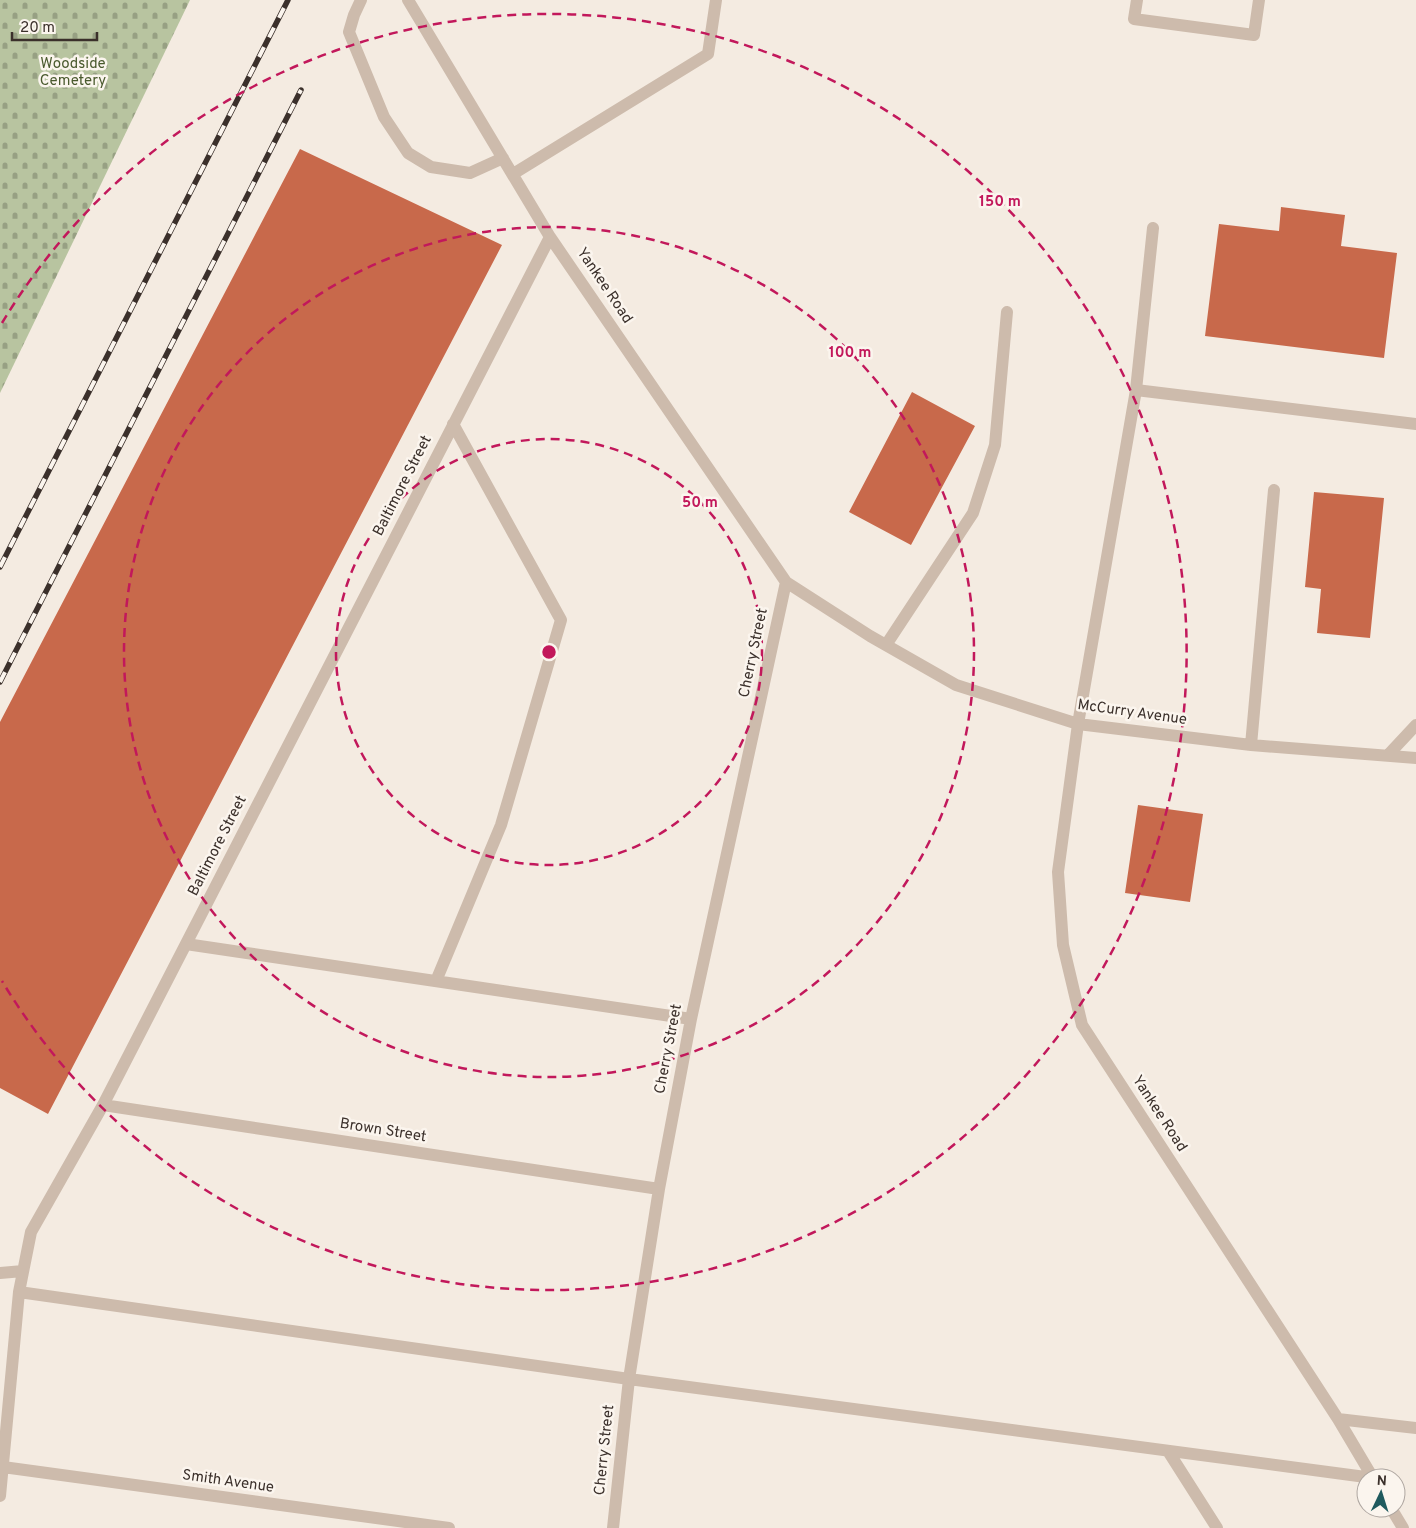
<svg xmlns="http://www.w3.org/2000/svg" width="1416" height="1528" font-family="Overpass,sans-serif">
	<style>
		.cemetery { fill: url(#cemetery-stones) }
		.building { fill: #c8694b }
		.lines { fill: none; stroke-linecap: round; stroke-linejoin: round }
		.minor { stroke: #cdbbac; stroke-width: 12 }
		.rail-casing { stroke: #3b302b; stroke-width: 5.5 }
		.rail { stroke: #fbf5ee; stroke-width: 4; stroke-dasharray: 11; stroke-linecap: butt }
		.ring { fill: none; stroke: #c2185b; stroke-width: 2.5; stroke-dasharray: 9 6 }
		.labels { text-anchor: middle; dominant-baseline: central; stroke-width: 5; stroke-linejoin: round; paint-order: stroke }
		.park-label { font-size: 15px; fill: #4a5a2e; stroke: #fbf5ee }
		.street-label { font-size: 15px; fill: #3b302b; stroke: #fbf5ee }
		.centre { fill: #c2185b; stroke: #fbf5ee; stroke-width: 2.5 }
		.ring-label { font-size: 15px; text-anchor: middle; font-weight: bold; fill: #c2185b; stroke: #fbf5ee; stroke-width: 5; stroke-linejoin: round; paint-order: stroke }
	</style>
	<defs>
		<pattern id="cemetery-stones" width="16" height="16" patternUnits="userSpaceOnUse" patternTransform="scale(1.25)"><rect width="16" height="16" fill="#b8c4a0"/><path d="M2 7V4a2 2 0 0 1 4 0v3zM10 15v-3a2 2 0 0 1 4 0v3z" fill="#97a083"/></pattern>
	</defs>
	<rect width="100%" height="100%" fill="#f4ebe1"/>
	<path class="cemetery" d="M 0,0 L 190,0 L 0,393 Z"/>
	<path class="building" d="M 300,149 L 502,245 L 48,1114 L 0,1088 L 0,722 Z
		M 1281,207 L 1345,215 L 1341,246 L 1397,253 L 1384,358 L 1205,336 L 1219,224 L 1279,231 Z
		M 912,392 L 975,426 L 911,545 L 849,512 Z
		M 1314,492 L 1384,498 L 1370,638 L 1317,633 L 1321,589 L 1305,587 Z
		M 1138,805 L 1203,814 L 1190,902 L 1125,893 Z"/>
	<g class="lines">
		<path class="minor" d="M 361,0 L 354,15 L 349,32 L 384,117 L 408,153 L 431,167 L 470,173 L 503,158
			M 408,0 L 550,237 L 786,582 L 870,636 L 956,685 L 1078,724 L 1251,745 L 1416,758
			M 1137,0 L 1134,19 L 1254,35 L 1259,0
			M 513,174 L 708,54 L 716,0
			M 1153,228 L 1136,390 L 1078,724 L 1058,872 L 1063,945 L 1082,1025 L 1338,1419 L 1373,1478
			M 1136,390 L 1416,424
			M 886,645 L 973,513 L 995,445 L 1007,312
			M 1251,745 L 1274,490
			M 1388,755 L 1416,725
			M 186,944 L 691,1019
			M 436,981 L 501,825 L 561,620 L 453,424
			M 103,1105 L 659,1189
			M 0,1273 L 23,1271
			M 19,1292 L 629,1379 L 1373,1478
			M 1338,1419 L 1416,1428
			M 1168,1451 L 1217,1528
			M 3,1467 L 449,1528
			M 0,1496 L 19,1292 L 31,1232 L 103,1105 L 550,237
			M 1391,1508 L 1403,1528
			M 613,1528 L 629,1379 L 659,1189 L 691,1019 L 786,582"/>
		<defs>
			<path id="rail" d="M 0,567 L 288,0
				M 0,682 L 301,90"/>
		</defs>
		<use href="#rail" class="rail-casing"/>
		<use href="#rail" class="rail"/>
	</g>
	<g class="ring">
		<circle cx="549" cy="652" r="213"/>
		<circle cx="549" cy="652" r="425"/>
		<path d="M2 323A638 638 0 1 1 2 981"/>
	</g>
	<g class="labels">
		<g class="park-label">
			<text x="73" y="64">Woodside<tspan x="73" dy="17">Cemetery</tspan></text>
		</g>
		<g class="street-label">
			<text transform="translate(604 286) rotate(56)">Yankee Road</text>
			<text transform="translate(403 486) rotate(-63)">Baltimore Street</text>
			<text transform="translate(754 653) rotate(-78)">Cherry Street</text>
			<text transform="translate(1132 713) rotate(8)">McCurry Avenue</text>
			<text transform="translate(218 846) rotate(-63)">Baltimore Street</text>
			<text transform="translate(669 1049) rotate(-79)">Cherry Street</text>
			<text transform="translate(1159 1114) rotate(57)">Yankee Road</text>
			<text transform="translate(383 1131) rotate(9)">Brown Street</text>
			<text transform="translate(605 1450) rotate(-84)">Cherry Street</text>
			<text transform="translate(228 1482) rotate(8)">Smith Avenue</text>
		</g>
	</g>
	<circle cx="549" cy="652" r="8" class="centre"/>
	<g class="ring-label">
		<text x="1000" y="206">150 m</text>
		<text x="850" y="357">100 m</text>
		<text x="700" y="507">50 m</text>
	</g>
	<g transform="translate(1381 1493) rotate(4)"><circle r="24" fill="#fbf5ee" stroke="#aea6a0"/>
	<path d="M0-4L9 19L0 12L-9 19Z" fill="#1f5a5e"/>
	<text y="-8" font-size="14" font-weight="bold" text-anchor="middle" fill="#3b302b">N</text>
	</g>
	<path d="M12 32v8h85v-8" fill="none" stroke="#3b302b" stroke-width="2.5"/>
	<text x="20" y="32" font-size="15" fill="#3b302b" stroke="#fbf5ee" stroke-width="4" paint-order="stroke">20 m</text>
</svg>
